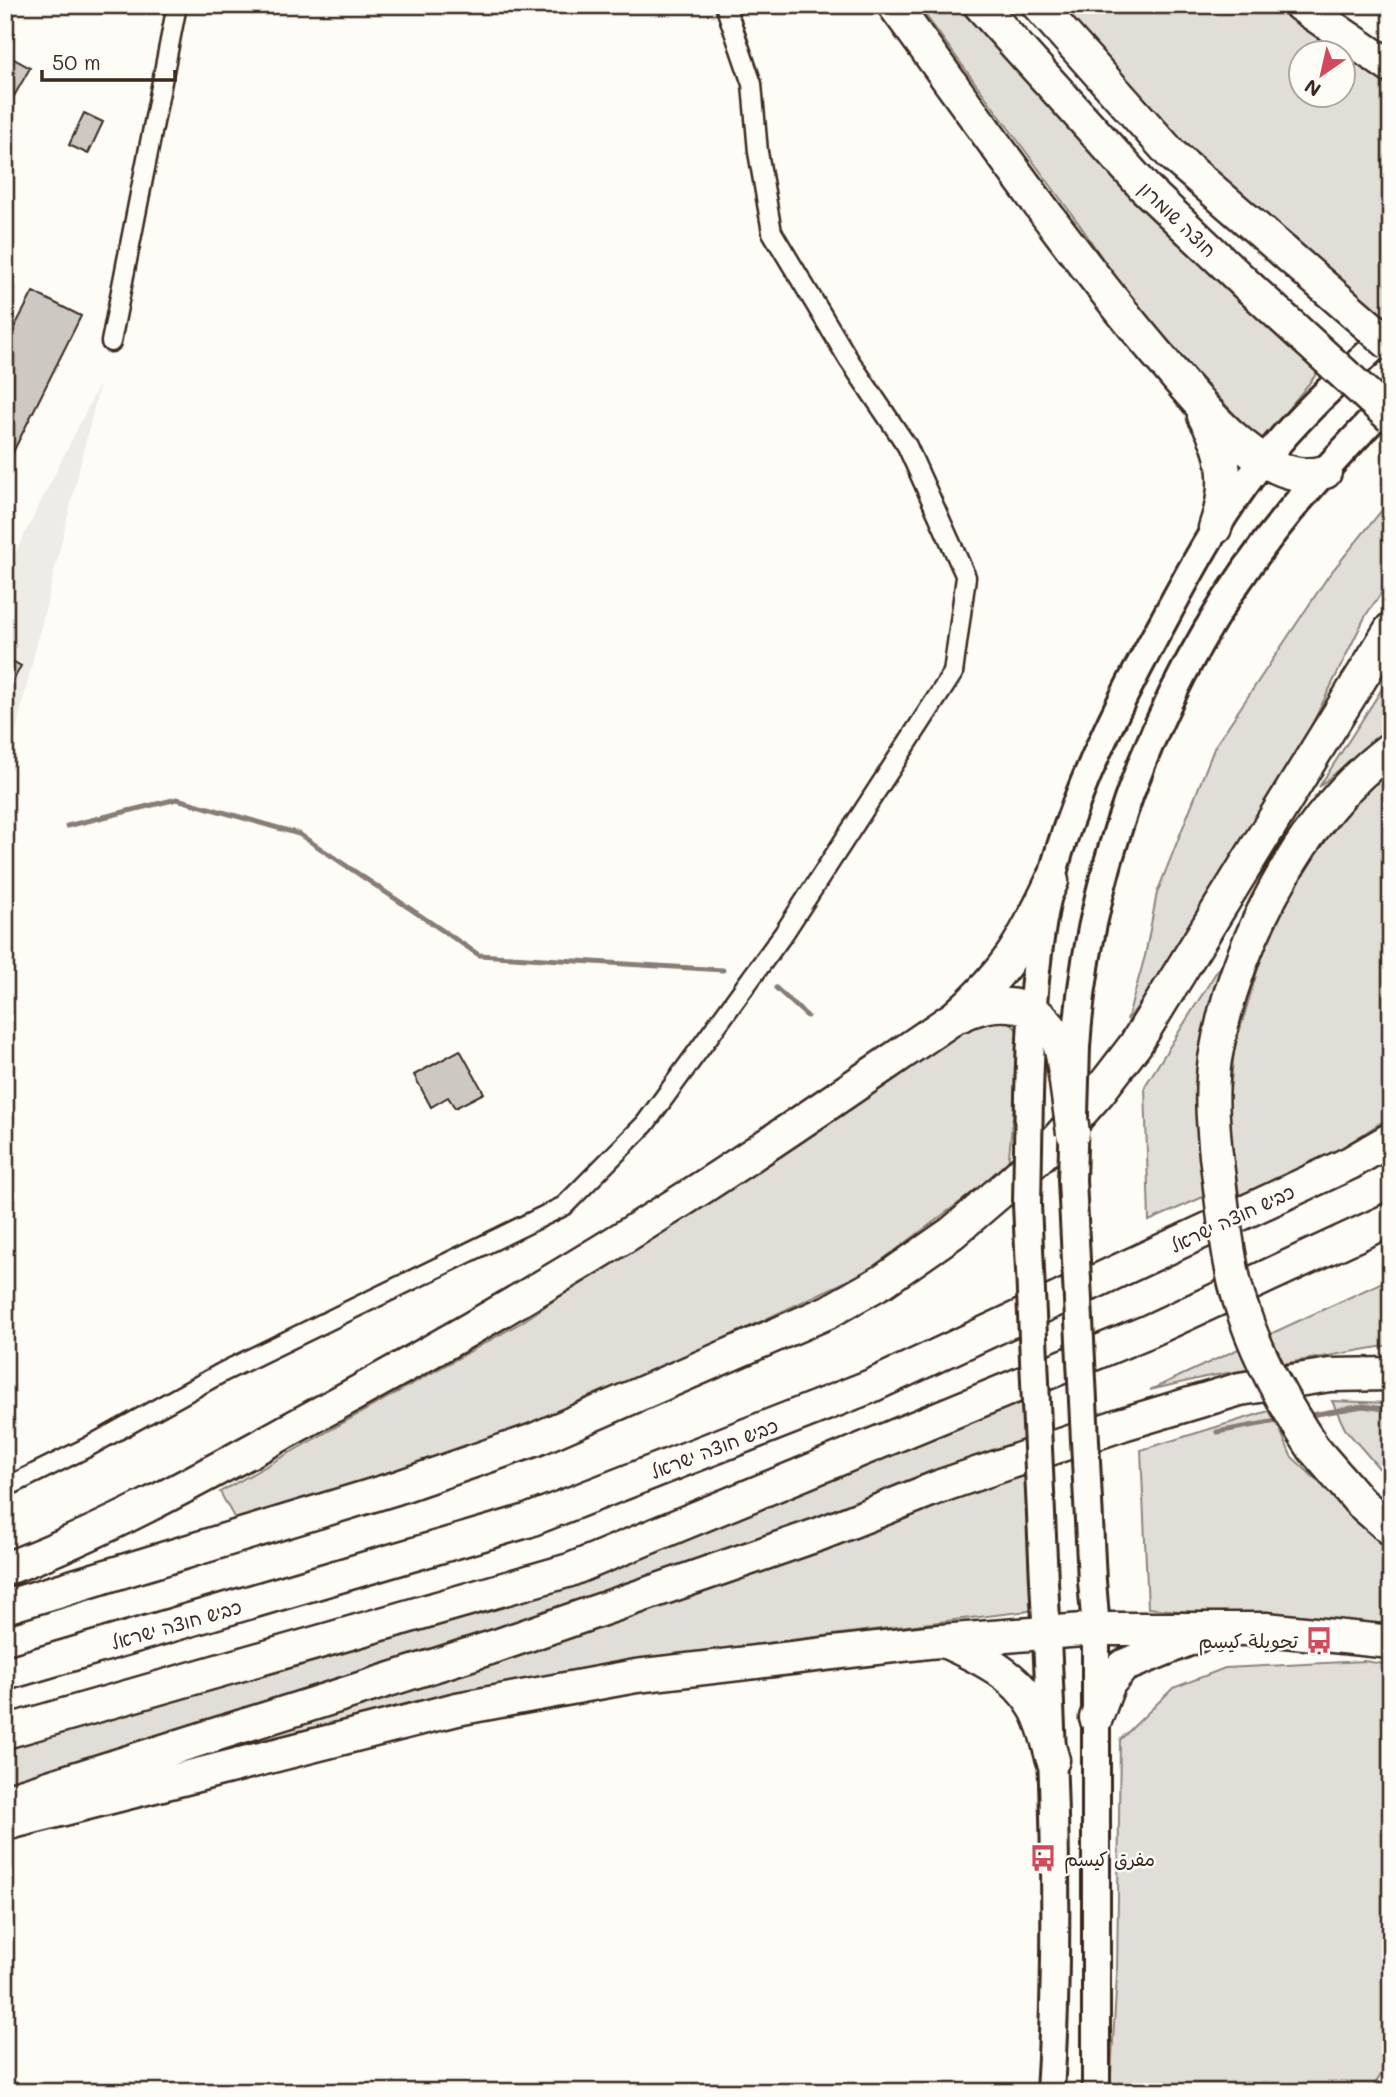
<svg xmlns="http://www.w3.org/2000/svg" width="1396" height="2097" font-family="Mali,'Playpen Sans Arabic','Playpen Sans Hebrew',sans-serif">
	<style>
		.built { fill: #efece7 }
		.green { fill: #e1ded7; stroke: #8e847a; stroke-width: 2; fill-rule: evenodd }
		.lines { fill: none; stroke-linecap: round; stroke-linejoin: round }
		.stream { stroke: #887d74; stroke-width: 5 }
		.building { fill: #cdc8c2; stroke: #3b2a1e; stroke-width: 2 }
		.street-casing { stroke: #3b2a1e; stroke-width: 23 }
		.primary-casing { stroke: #3b2a1e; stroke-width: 32 }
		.highway-casing { stroke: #3b2a1e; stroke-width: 37 }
		.street { stroke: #fdfcf7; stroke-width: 18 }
		.primary { stroke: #fdfcf7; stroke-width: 26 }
		.highway { stroke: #fdfcf7; stroke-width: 32 }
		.primary-bridge-casing { stroke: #3b2a1e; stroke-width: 32; stroke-linecap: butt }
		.highway-bridge-casing { stroke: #3b2a1e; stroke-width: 37; stroke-linecap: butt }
		.primary-bridge { stroke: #fdfcf7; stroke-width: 26 }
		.highway-bridge { stroke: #fdfcf7; stroke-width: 32 }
		.labels { text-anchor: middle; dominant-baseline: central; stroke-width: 5; stroke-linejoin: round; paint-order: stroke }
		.street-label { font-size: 19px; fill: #3b2a1e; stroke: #fdfcf7 }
		.poi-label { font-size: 19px; fill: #3b2a1e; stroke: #fdfcf7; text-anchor: end }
	</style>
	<rect width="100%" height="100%" fill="#fdfcf7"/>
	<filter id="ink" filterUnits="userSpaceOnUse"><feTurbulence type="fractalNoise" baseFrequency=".0143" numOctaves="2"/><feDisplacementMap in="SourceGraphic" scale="14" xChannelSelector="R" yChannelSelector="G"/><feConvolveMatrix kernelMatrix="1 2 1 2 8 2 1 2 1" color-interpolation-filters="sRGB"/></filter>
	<g filter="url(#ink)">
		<path class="built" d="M 100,383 L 5,775 L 5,574 Z"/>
		<path class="green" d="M 918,5 L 962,5 L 1119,178 L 1319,371 L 1261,443 L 1134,306 L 1082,228 Z
			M 1056,5 L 1294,5 L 1391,73 L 1391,310 L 1383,317 L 1186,152 ZM 1302,52 L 1344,52 L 1344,94 L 1302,94 Z
			M 1391,499 L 1391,579 L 1366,615 L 1293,763 L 1157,982 L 1127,1020 L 1145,956 L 1157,893 L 1215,746 L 1329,575 Z
			M 1391,675 L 1391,726 L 1319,787 Z
			M 1391,772 L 1391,1116 L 1334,1153 L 1240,1200 L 1227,1123 L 1234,1050 L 1259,965 L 1284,898 L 1325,838 L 1365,793 Z
			M 1237,939 L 1198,1057 L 1203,1197 L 1149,1221 L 1145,1086 Z
			M 996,1016 L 1010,1022 L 1021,1035 L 1008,1166 L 868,1271 L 632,1382 L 500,1437 L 236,1521 L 220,1492 L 522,1322 L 961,1025 Z
			M 1391,1278 L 1391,1345 L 1205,1377 L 1150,1390 Z
			M 1026,1397 L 1036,1610 L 637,1659 L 536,1678 L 440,1698 L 5,1809 L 5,1747 L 202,1688 Z
			M 1332,1401 L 1391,1403 L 1391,1482 L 1345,1429 Z
			M 1272,1410 L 1291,1456 L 1391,1550 L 1391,1631 L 1148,1608 L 1141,1450 Z
			M 1364,1661 L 1391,1665 L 1391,2061 L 1369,2092 L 1110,2092 L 1117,1975 L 1120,1740 L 1173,1688 L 1225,1668 Z"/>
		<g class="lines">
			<path class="stream" d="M 67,826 L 177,799 L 299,834 L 479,955 L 723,970
				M 776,988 L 807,1016
				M 1306,1416 L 1363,1406 L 1391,1410
				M 1217,1432 L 1282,1420"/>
		</g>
		<path class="building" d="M 5,54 L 30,68 L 5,112 Z
			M 84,113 L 103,122 L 88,154 L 69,145 Z
			M 33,292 L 81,316 L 5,468 L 5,345 Z
			M 5,657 L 21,666 L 5,696 Z
			M 460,1050 L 484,1093 L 455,1108 L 448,1097 L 431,1107 L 414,1075 Z"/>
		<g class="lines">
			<defs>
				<path id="street" d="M 111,342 L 177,5
					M 5,1488 L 86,1448 L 223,1372 L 564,1206 L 645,1124 L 784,933 L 953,673 L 966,577 L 907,446 L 849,360 L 772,232 L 758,152 L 752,84 L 725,5"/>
				<path id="primary" d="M 1076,1047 C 1089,854 1168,659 1291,510 C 1322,472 1357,436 1391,400
					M 1029,1096 C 1031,1014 1035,928 1060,849 C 1085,770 1123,695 1163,622 C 1193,566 1223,510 1264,460 C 1301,413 1347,373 1391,332
					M 1044,1581 C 1053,1752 1061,1921 1050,2092
					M 1092,1581 L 1096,1629 L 1096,2092"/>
				<path id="highway" d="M 894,5 C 980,122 1062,242 1156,353 C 1188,390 1223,436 1265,461 C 1285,473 1303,478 1325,472
					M 980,5 L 1145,188 L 1249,287
					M 1038,5 L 1172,155 L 1283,251
					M 1300,5 L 1391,67
					M 1204,416 C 1227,453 1230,487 1215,528
					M 961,1015 C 1007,993 1055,1006 1063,1060
					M 1216,1156 C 1213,1123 1210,1091 1215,1059 C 1233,949 1300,816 1391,748
					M 1314,1449 L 1360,1502 L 1391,1529
					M 5,1569 C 107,1531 203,1477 298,1425 C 424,1357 549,1285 670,1208 C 767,1147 861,1081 955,1017 C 1007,972 1023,942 1052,881
					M 5,1607 L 396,1488 L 534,1440 L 828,1312 L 883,1281 L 952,1233 L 1008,1185 L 1054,1143 L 1099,1092 L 1135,1045 L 1391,629
					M 944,1641 C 978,1656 1016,1674 1035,1708 C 1044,1723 1048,1744 1053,1760
					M 5,1674 L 527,1521 L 869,1387 L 1350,1163 L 1391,1139
					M 1096,1718 L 1109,1683 L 1123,1666 L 1197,1636
					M 5,1732 L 570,1570 L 1149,1331 L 1391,1219
					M 5,1801 L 496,1646 L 820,1534 L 941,1486 L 1123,1424 L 1240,1389 L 1330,1375 L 1391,1374
					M 5,1824 L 457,1709 L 636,1676 L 928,1642 L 1096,1629 L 1266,1629 L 1391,1642"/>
			</defs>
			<use href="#street" class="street-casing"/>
			<use href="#primary" class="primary-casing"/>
			<use href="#highway" class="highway-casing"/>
			<use href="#street" class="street"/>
			<use href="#primary" class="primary"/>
			<use href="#highway" class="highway"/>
			<defs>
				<path id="primary-bridge" d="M 1076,1047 L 1072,1180 L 1092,1581
					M 1029,1096 L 1027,1204 L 1044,1581"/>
				<path id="highway-bridge" d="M 1283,251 L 1391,345
					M 1249,287 L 1391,417
					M 1063,1060 L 1073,1133
					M 1216,1156 C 1222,1198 1225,1242 1235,1284 C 1250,1343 1280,1399 1314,1449"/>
			</defs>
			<use href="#primary-bridge" class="primary-bridge-casing"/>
			<use href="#highway-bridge" class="highway-bridge-casing"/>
			<use href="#primary-bridge" class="primary-bridge"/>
			<use href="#highway-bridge" class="highway-bridge"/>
		</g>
	</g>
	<defs>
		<symbol id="bus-bare" viewBox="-9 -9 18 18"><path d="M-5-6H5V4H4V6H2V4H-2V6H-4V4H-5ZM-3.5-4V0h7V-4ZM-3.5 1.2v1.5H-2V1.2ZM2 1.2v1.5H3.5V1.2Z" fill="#d1495b" stroke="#fdfcf7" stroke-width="2.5" paint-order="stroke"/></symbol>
	</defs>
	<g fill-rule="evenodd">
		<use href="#bus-bare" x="1300" y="1621" width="38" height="38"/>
		<use href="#bus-bare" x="1024" y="1839" width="38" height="38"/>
	</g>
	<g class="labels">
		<g class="street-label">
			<text transform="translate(1178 219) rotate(44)">חוצה שומרון</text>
			<text transform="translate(1232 1218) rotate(-25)">כביש חוצה ישראל</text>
			<text transform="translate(714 1448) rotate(-21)">כביש חוצה ישראל</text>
			<text transform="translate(176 1624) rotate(-16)">כביש חוצה ישראל</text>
		</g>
		<g class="poi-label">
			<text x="1298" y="1640">تحويلة كيسِم</text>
			<text x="1064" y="1858" text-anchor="start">مفرق كيسم</text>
		</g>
	</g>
	<rect width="1396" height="2097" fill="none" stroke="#fdfcf7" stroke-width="28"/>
	<rect x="14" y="14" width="1368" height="2069" fill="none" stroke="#3b2a1e" stroke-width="2.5" filter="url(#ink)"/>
	<g transform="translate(1322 74) rotate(214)"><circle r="33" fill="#fdfcf7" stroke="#afa8a0" stroke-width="2"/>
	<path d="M0-5L12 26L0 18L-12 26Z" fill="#d1495b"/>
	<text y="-10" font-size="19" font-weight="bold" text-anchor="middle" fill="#3b2a1e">N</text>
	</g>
	<path d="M42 70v10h133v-10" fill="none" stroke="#3b2a1e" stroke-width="3.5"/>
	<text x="52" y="70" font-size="21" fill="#3b2a1e" stroke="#fdfcf7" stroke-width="5" paint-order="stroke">50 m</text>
</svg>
